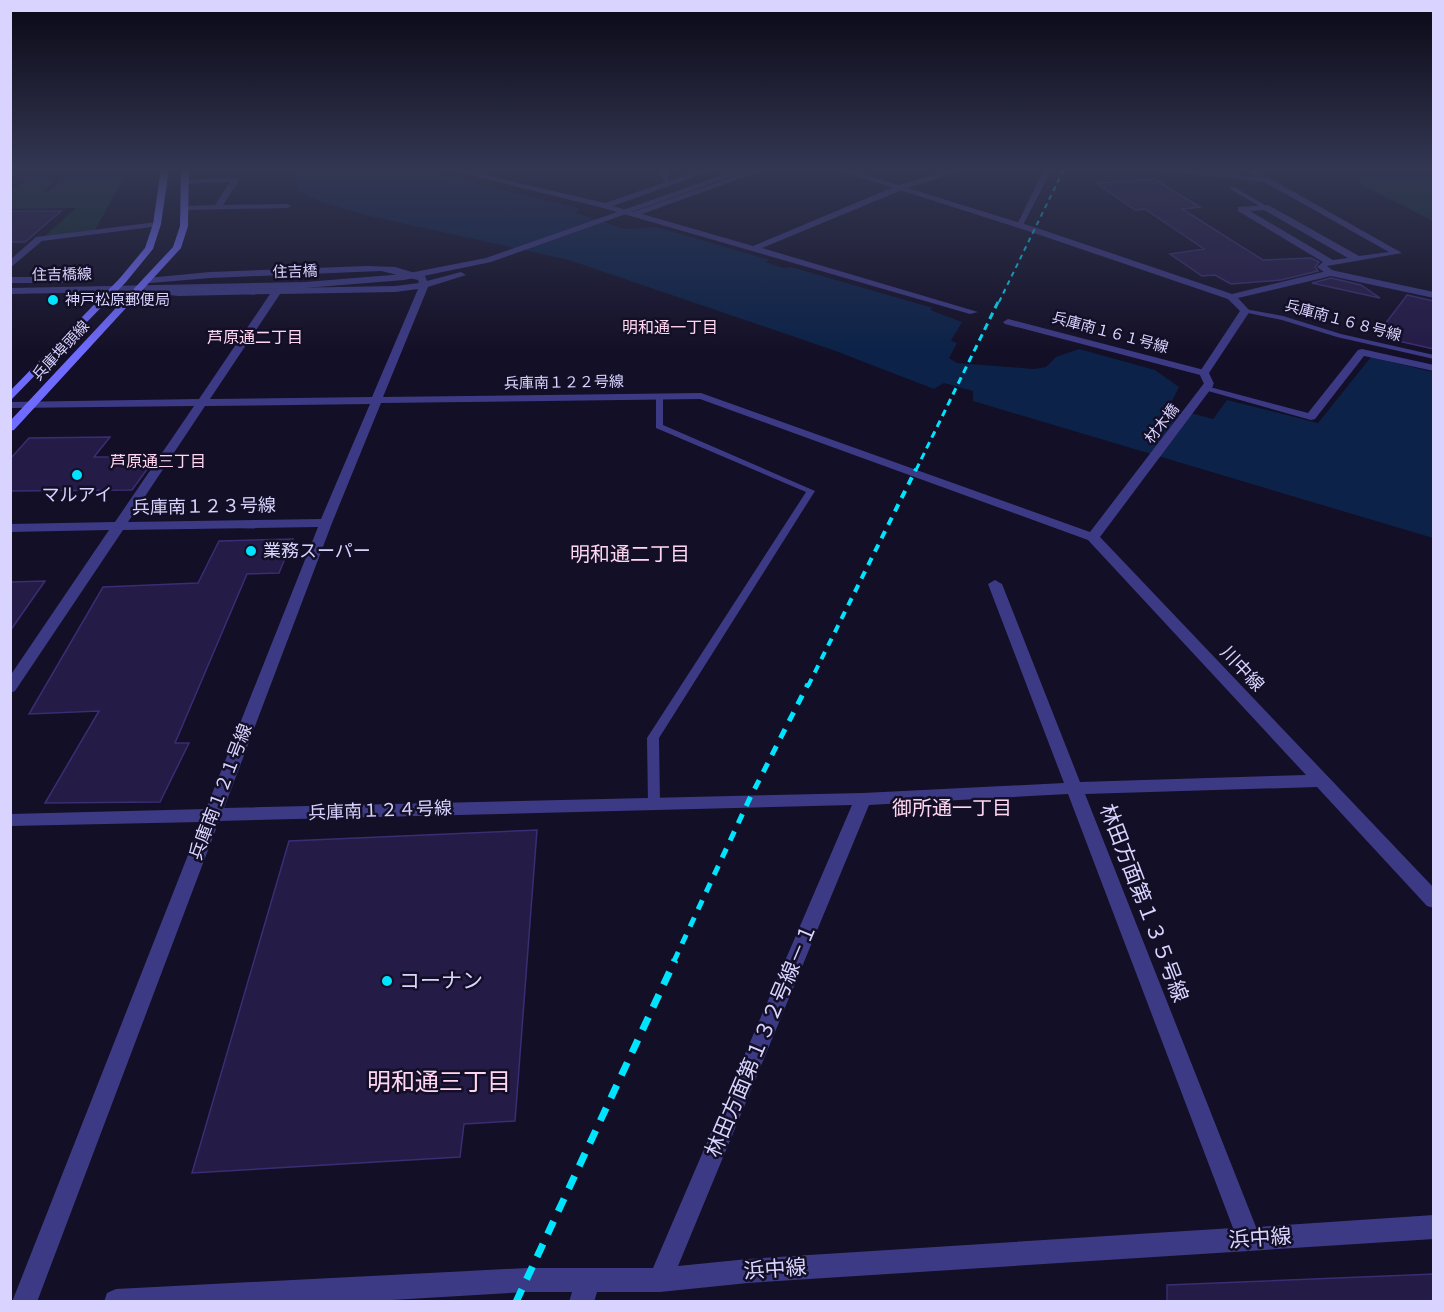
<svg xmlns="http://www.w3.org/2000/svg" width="1444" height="1312" font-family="'Source Sans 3','Noto Sans JP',sans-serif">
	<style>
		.green { fill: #12302f }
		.water { fill: #0c2248 }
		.building { fill: #241b47; stroke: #3b2d73; stroke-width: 1.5 }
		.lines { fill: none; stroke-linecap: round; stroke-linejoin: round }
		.service { fill: #3d3a85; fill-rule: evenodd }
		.pedestrian { fill: #3d3a85; fill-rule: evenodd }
		.minor { fill: #3d3a85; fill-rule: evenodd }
		.tertiary { fill: #3d3a85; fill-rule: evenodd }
		.secondary { fill: #6f6bff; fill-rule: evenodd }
		.rail-far4 { stroke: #00e5ff; stroke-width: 2; stroke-dasharray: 5 4.5; stroke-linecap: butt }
		.rail-far3 { stroke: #00e5ff; stroke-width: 3; stroke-dasharray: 7 5; stroke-linecap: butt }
		.rail-far2 { stroke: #00e5ff; stroke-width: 4; stroke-dasharray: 8 7; stroke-linecap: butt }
		.rail-far1 { stroke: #00e5ff; stroke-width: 5; stroke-dasharray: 10 9; stroke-linecap: butt }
		.rail { stroke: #00e5ff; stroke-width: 7; stroke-dasharray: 14 11; stroke-linecap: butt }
		.poi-dot { fill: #00e5ff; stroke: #130f26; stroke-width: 2 }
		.labels { text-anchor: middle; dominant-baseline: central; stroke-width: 5; stroke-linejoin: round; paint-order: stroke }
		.far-street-label { font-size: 15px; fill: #d9d4ff; stroke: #130f26 }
		.far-poi-label { font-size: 15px; fill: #d9d4ff; stroke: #130f26; text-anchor: start }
		.far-neighbourhood-label { font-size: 16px; fill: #ffd6f0; stroke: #130f26 }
		.poi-label { font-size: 18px; fill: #d9d4ff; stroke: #130f26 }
		.street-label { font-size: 18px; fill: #d9d4ff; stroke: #130f26 }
		.neighbourhood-label { font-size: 20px; fill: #ffd6f0; stroke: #130f26 }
		.near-street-label { font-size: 21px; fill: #d9d4ff; stroke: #130f26 }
		.near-poi-label { font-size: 21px; fill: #d9d4ff; stroke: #130f26; text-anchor: start }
		.near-neighbourhood-label { font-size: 24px; fill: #ffd6f0; stroke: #130f26 }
	</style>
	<rect width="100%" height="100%" fill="#130f26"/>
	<path class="green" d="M 106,169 L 129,169 L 95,230 L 45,236 L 76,208 L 11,209 L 10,192 L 25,180 L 57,179 L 43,192 L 49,191 L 65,177 L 99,176 Z
		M 1271,169 L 1433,169 L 1433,221 L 1341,174 L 1289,178 Z"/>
	<path class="water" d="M 295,169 L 431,169 L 443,176 L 579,208 L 576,213 L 625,229 L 657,227 L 770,260 L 766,262 L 783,268 L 791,267 L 933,308 L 930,310 L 962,322 L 951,341 L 957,343 L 949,358 L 957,363 L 1034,369 L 1046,367 L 1056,357 L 1079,349 L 1155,370 L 1179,387 L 1169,407 L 1213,419 L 1227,400 L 1318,423 L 1371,357 L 1433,372 L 1433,538 L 973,401 L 973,391 L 944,383 L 934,389 L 833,350 L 569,260 L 370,216 L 327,204 L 299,192 L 295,181 Z"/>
	<path class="building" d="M 1154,179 L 1200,207 L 1182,209 L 1263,260 L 1311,258 L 1319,262 L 1315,267 L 1318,271 L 1281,280 L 1231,284 L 1215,275 L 1202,276 L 1170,254 L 1204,249 L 1145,209 L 1135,210 L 1096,183 Z
		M 10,211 L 61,211 L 25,242 L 10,242 Z
		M 1331,278 L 1361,285 L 1380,298 L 1312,283 Z
		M 1407,295 L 1434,301 L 1434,349 L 1376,336 Z
		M 110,437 L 94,457 L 156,457 L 132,490 L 10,491 L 10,459 L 29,438 Z
		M 293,539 L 279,573 L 247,574 L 175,743 L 189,743 L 160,802 L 45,803 L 99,711 L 29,714 L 103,587 L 198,583 L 219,541 Z
		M 45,581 L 10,631 L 10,582 Z
		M 537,830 L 515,1121 L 464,1124 L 460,1157 L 192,1173 L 289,841 Z
		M 1434,1274 L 1434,1302 L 1167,1302 L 1167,1285 Z"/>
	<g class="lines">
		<path class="service" d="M 660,169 L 666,169 L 670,185 L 665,184 Z
			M 1230,187 L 1234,187 L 1268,207 L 1263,208 L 1230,189 Z
			M 1245,309 L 1283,316 L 1341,334 L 1434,355 L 1434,359 L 1337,337 L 1282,320 L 1243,312 L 1243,310 Z
			M 656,394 L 663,396 L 663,425 L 815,491 L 659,738 L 660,803 L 658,806 L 650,806 L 648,803 L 647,738 L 806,492 L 656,428 Z"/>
		<path class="pedestrian" d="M 1362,349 L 1434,365 L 1434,371 L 1364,356 L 1315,419 L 1311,420 L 1201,389 L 1206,386 L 1308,413 L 1358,350 Z"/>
		<path class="minor" d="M 445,169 L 459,169 L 605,203 L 704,169 L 716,169 L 613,206 L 633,212 L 755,169 L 767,169 L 642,214 L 753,246 L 896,186 L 953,169 L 966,169 L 902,190 L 762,248 L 978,312 L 970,314 L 603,208 Z
			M 1044,169 L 1052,169 L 1023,225 L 1016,227 Z
			M 1146,169 L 1175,169 L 1256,177 L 1243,169 L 1253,169 L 1402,253 L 1327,266 L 1336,273 L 1328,275 L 1317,267 L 1323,262 L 1238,211 L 1238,207 L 1268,205 L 1359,256 L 1389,252 L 1264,182 ZM 1264,210 L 1348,258 L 1333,260 L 1250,211 Z
			M 235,178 L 239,180 L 223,205 L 287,204 L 291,206 L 287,208 L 186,210 L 182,208 L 186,206 L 215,205 L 230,182 L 184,184 L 181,180 Z
			M 157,222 L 160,222 L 160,226 L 42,241 L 10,268 L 10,260 L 36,237 Z
			M 367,266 L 395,267 L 425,276 L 427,281 L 461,272 L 466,275 L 428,287 L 383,397 L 701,393 L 1090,532 L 1205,382 L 1213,382 L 1213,386 L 1100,537 L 1434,888 L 1434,908 L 1427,906 L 1317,787 L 1085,794 L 1256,1227 L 1434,1215 L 1434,1239 L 748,1283 L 660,1292 L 597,1292 L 594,1302 L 569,1302 L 572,1292 L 527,1292 L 358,1302 L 104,1302 L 107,1293 L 116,1289 L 527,1268 L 653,1268 L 852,805 L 219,821 L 37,1302 L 12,1302 L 201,822 L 10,826 L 10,814 L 206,809 L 318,527 L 123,530 L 15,691 L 10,693 L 10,676 L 109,530 L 10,532 L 10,524 L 115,522 L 194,406 L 10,408 L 10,402 L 199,399 L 270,294 L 179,296 L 140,292 L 137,291 L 137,287 L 179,290 L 395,286 L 419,283 L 418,280 L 381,271 L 210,278 L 150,283 L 147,282 L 147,278 L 210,272 ZM 418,289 L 372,397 L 210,399 L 280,294 L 395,292 ZM 700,399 L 1088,540 L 1306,775 L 1080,782 L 1002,584 L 995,580 L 988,584 L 1064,783 L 863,793 L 224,808 L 332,523 L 381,403 ZM 370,404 L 321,519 L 128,522 L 205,406 ZM 1068,794 L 1233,1228 L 748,1259 L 678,1266 L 869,805 Z
			M 1008,319 L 1208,371 L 1209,373 L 1204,376 L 1005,324 L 1003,322 Z"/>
		<path class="tertiary" d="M 740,169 L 752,169 L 491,262 L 404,280 L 305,288 L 10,294 L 10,288 L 305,282 L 404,274 L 486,258 Z
			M 834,169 L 846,169 L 1037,228 L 1232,294 L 1331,270 L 1434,292 L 1434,298 L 1331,276 L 1238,298 L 1250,311 L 1209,373 L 1214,384 L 1209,387 L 1205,386 L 1199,373 L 1240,311 L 1228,299 L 1031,232 Z
			M 10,277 L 69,277 L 74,280 L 69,283 L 10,283 Z"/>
		<path class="secondary" d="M 161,169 L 169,169 L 161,224 L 153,249 L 126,282 L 10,401 L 10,391 L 120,278 L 145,248 L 153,224 Z
			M 181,169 L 189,169 L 188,226 L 181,248 L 14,430 L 10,431 L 10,421 L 173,247 L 180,226 Z"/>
		<path class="rail-far4" d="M 999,302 L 1064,169"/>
		<path class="rail-far3" d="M 916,470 L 999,300"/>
		<path class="rail-far2" d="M 808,686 L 916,469"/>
		<path class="rail-far1" d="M 674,961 L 749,800 L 808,684"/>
		<path class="rail" d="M 516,1302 L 675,960"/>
	</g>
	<linearGradient id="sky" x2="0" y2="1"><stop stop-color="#0a0815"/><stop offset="0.48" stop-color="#333752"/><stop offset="1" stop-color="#333752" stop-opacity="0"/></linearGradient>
	<rect width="1444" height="353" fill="url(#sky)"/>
	<g class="poi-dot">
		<circle cx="53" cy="300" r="6"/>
		<circle cx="77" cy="475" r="6"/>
		<circle cx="251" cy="551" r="6"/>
		<circle cx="387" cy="981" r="6"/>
	</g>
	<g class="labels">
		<g class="far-street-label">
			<text transform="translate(295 272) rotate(-2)">住吉橋</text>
			<text transform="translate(62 275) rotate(-1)">住吉橋線</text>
			<text transform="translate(1343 321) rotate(15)">兵庫南１６８号線</text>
			<text transform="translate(1110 333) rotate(15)">兵庫南１６１号線</text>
			<text transform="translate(61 351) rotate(-47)">兵庫埠頭線</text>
			<text transform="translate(564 383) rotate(-1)">兵庫南１２２号線</text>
			<text transform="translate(1162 424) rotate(-52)">材木橋</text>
		</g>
		<g class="far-poi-label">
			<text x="65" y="300">神戸松原郵便局</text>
		</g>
		<g class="far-neighbourhood-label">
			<text x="670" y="328">明和通一丁目</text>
			<text x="255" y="338">芦原通二丁目</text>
			<text x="158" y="462">芦原通三丁目</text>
		</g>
		<g class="poi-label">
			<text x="77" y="495">マルアイ</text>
			<text x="263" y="551" text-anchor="start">業務スーパー</text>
		</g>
		<g class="street-label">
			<text transform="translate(204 507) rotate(-1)">兵庫南１２３号線</text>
			<text transform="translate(1242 669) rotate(47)">川中線</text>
			<text transform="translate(221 792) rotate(-69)">兵庫南１２１号線</text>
			<text transform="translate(380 811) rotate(-2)">兵庫南１２４号線</text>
		</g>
		<g class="neighbourhood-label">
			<text x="630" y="555">明和通二丁目</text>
			<text x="952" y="809">御所通一丁目</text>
		</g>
		<g class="near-street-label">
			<text transform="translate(1144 903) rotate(69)">林田方面第１３５号線</text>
			<text transform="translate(761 1040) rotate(-67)">林田方面第１３２号線－１</text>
			<text transform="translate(1260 1238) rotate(-4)">浜中線</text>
			<text transform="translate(775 1269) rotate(-4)">浜中線</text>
		</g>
		<g class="near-poi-label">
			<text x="399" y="981">コーナン</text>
		</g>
		<g class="near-neighbourhood-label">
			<text x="439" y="1082">明和通三丁目</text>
		</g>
	</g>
	<rect width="1444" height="1312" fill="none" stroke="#d9d4ff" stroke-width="24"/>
</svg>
